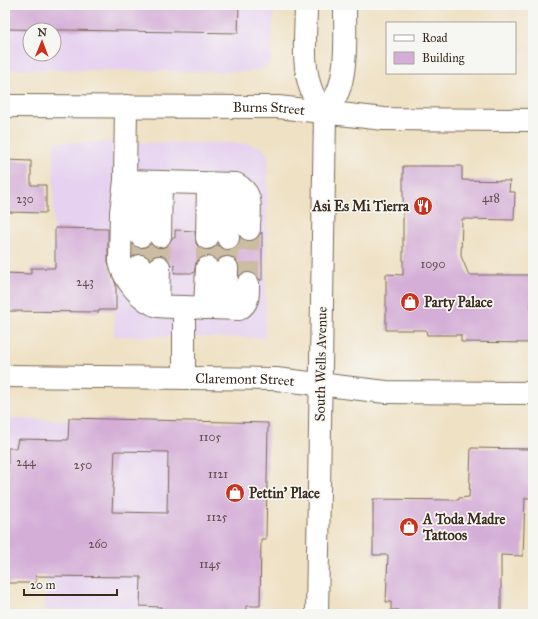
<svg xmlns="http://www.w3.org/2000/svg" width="538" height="619" font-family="'IM FELL Great Primer',serif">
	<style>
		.built { fill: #e6d2f0; fill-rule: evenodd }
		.building { fill: #d4aed7; fill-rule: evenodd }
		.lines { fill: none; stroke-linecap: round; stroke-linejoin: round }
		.minor-tunnel { stroke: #cbbca3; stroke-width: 22; stroke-dasharray: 22 11; stroke-linecap: butt }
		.minor-casing { stroke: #7a6a58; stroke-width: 24 }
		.major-casing { stroke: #7a6a58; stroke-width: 24 }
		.minor { stroke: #fff; stroke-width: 22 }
		.major { stroke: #fff; stroke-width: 22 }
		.labels { text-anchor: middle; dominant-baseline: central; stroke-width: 3.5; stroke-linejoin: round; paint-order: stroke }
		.number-label { font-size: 12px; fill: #614b4c }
		.street-label { font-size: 14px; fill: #3b2a1e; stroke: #f6f6f2 }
		.poi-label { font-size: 14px; font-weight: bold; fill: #3b2a1e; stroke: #f6f6f2; text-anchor: start }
	</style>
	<rect width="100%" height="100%" fill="#f6f6f2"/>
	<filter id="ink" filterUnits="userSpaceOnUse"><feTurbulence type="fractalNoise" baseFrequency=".025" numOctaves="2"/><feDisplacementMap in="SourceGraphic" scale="8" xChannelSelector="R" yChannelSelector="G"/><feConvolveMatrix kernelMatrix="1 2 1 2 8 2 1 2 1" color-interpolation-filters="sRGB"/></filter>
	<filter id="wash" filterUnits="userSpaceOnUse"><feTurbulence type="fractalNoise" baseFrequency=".012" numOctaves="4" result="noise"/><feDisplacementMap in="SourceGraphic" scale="16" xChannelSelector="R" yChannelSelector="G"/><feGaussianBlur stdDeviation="0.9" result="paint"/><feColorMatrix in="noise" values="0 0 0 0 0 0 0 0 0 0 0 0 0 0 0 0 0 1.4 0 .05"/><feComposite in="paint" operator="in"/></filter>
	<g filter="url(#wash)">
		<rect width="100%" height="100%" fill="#efe1c4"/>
		<path class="built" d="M 5,5 L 274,5 L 271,60 L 267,66 L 258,70 L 246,72 L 5,69 ZM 30,30 L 54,30 L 54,54 L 30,54 Z
			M 54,142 L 244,143 L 261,147 L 266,152 L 268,157 L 265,338 L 114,336 L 115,275 L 114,264 L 66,263 L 66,260 L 53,260 Z
			M 5,419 L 260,423 L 257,614 L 45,610 L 46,532 L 5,532 Z"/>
		<g id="blocks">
			<path class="building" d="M 5,5 L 239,5 L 238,33 L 5,29 Z
				M 5,160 L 31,161 L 31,185 L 46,185 L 46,213 L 5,212 Z
				M 403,166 L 462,166 L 462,180 L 510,181 L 509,192 L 515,192 L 514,220 L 462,219 L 461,256 L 469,275 L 531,275 L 531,343 L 461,342 L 461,335 L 427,335 L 426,330 L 386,330 L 386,274 L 403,275 Z
				M 55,228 L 108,229 L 108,262 L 116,285 L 116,310 L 99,310 L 99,312 L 5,311 L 5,273 L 31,274 L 31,268 L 55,268 Z
				M 175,230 L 195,231 L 196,244 L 200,248 L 206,250 L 213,249 L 218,245 L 222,249 L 227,250 L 234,249 L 238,245 L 241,238 L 248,241 L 255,240 L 262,232 L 262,280 L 260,280 L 254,273 L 248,272 L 239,276 L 238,262 L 234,258 L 228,256 L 221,257 L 217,261 L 208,256 L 201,257 L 196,262 L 194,273 L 174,273 L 175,266 L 171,265 L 166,257 L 160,255 L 150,259 L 141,254 L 133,256 L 133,245 L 140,248 L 147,247 L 151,244 L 159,248 L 166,247 L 172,238 L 175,238 Z
				M 69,418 L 268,423 L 266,539 L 261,539 L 260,606 L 246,606 L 246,614 L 160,612 L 161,607 L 140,606 L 141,577 L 36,576 L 36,583 L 5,583 L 5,475 L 8,475 L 8,448 L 16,448 L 18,439 L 68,440 ZM 115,451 L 168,452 L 167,513 L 112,512 Z
				M 471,448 L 533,449 L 533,498 L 525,498 L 523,556 L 501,555 L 501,614 L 398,614 L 399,610 L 391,610 L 391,602 L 386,602 L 388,555 L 373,555 L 373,499 L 459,500 L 459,498 L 469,497 Z"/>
		</g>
	</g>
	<g filter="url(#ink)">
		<use href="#blocks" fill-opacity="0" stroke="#7a6a58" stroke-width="1"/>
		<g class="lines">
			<path class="minor-tunnel" d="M 140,266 L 141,236
				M 159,267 L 160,236
				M 207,268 L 207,238
				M 227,268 L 228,238
				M 248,284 L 249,229"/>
			<defs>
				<g id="minor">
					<path id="s1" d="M 5,106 L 278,107 L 384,119 L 533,120"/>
					<path d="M 126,106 L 125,181 L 121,212 L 120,262 C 123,278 142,303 159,306 C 167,307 176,307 184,307 L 184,378"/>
					<path d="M 125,181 L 236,184 C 255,194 249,210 249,229"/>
					<path d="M 141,236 L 142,182"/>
					<path d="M 160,236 L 161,182"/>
					<path d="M 207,238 L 208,184"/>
					<path d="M 228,238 L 229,184"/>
					<path d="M 139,292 L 140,266"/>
					<path d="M 158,306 L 159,267"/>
					<path d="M 184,307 L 239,309 C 249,303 248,295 248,284"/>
					<path d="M 205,308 L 207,268"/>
					<path d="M 226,308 L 227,268"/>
					<path id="s2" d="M 5,376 L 276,379 L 386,392 L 533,393"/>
				</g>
				<path id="major" d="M 306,5 C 306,33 301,65 312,92 C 315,99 321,107 325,113 L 317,614
					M 325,113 C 331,105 337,96 340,86 C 347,63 345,30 345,5"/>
			</defs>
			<use href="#minor" class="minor-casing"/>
			<use href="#major" class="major-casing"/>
			<use href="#minor" class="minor"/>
			<use href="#major" class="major"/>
		</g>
	</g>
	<defs>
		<symbol id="restaurant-disc" viewBox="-11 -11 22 22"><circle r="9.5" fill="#c8321e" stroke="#f6f6f2"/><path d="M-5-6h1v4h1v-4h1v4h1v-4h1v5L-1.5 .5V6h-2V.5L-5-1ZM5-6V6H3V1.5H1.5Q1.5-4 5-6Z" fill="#fff"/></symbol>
		<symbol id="shop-disc" viewBox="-11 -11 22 22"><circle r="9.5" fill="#c8321e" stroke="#f6f6f2"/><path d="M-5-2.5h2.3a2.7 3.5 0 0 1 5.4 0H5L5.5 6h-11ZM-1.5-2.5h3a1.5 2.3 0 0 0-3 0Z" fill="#fff"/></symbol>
	</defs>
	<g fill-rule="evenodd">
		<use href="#restaurant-disc" x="412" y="195" width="22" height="22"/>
		<use href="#shop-disc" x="399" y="291" width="22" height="22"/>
		<use href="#shop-disc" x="224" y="482" width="22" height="22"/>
		<use href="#shop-disc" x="398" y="516" width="22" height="22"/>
	</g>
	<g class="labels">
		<g class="number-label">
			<text x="491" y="198">418</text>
			<text x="25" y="199">230</text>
			<text x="433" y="264">1090</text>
			<text x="85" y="282">243</text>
			<text x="210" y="437">1105</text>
			<text x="26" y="462">244</text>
			<text x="83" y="465">250</text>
			<text x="218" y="474">1121</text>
			<text x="217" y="517">1125</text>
			<text x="98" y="544">260</text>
			<text x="210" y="564">1145</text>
		</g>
		<g class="street-label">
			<text stroke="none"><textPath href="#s1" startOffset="264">Burns Street</textPath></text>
			<text transform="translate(321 364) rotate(-89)">South Wells Avenue</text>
			<text stroke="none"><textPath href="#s2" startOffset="240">Claremont Street</textPath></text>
		</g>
		<g class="poi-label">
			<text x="409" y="206" text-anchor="end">Asi Es Mi Tierra</text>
			<text x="424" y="302">Party Palace</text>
			<text x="249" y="493">Pettin' Place</text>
			<text x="423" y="519">A Toda Madre<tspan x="423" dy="16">Tattoos</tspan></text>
		</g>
	</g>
	<rect width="538" height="619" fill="none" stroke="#f6f6f2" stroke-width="20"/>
	<rect x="386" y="22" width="130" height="52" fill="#f6f6f2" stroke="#aba49d"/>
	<rect x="394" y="35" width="20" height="6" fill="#ffffff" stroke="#aba49d"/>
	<text x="422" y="42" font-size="12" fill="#3b2a1e">Road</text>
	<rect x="394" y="52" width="20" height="12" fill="#d4aed7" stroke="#aba49d"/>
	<text x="422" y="62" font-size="12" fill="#3b2a1e">Building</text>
	<g transform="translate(42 42) rotate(1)"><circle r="19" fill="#f6f6f2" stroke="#aba49d"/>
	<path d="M0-3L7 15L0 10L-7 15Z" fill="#c8321e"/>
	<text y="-6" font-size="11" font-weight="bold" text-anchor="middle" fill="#3b2a1e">N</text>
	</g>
	<path d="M24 589v6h93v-6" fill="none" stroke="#3b2a1e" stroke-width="2"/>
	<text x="30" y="589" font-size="12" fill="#3b2a1e" stroke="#f6f6f2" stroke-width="3" paint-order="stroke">20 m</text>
</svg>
